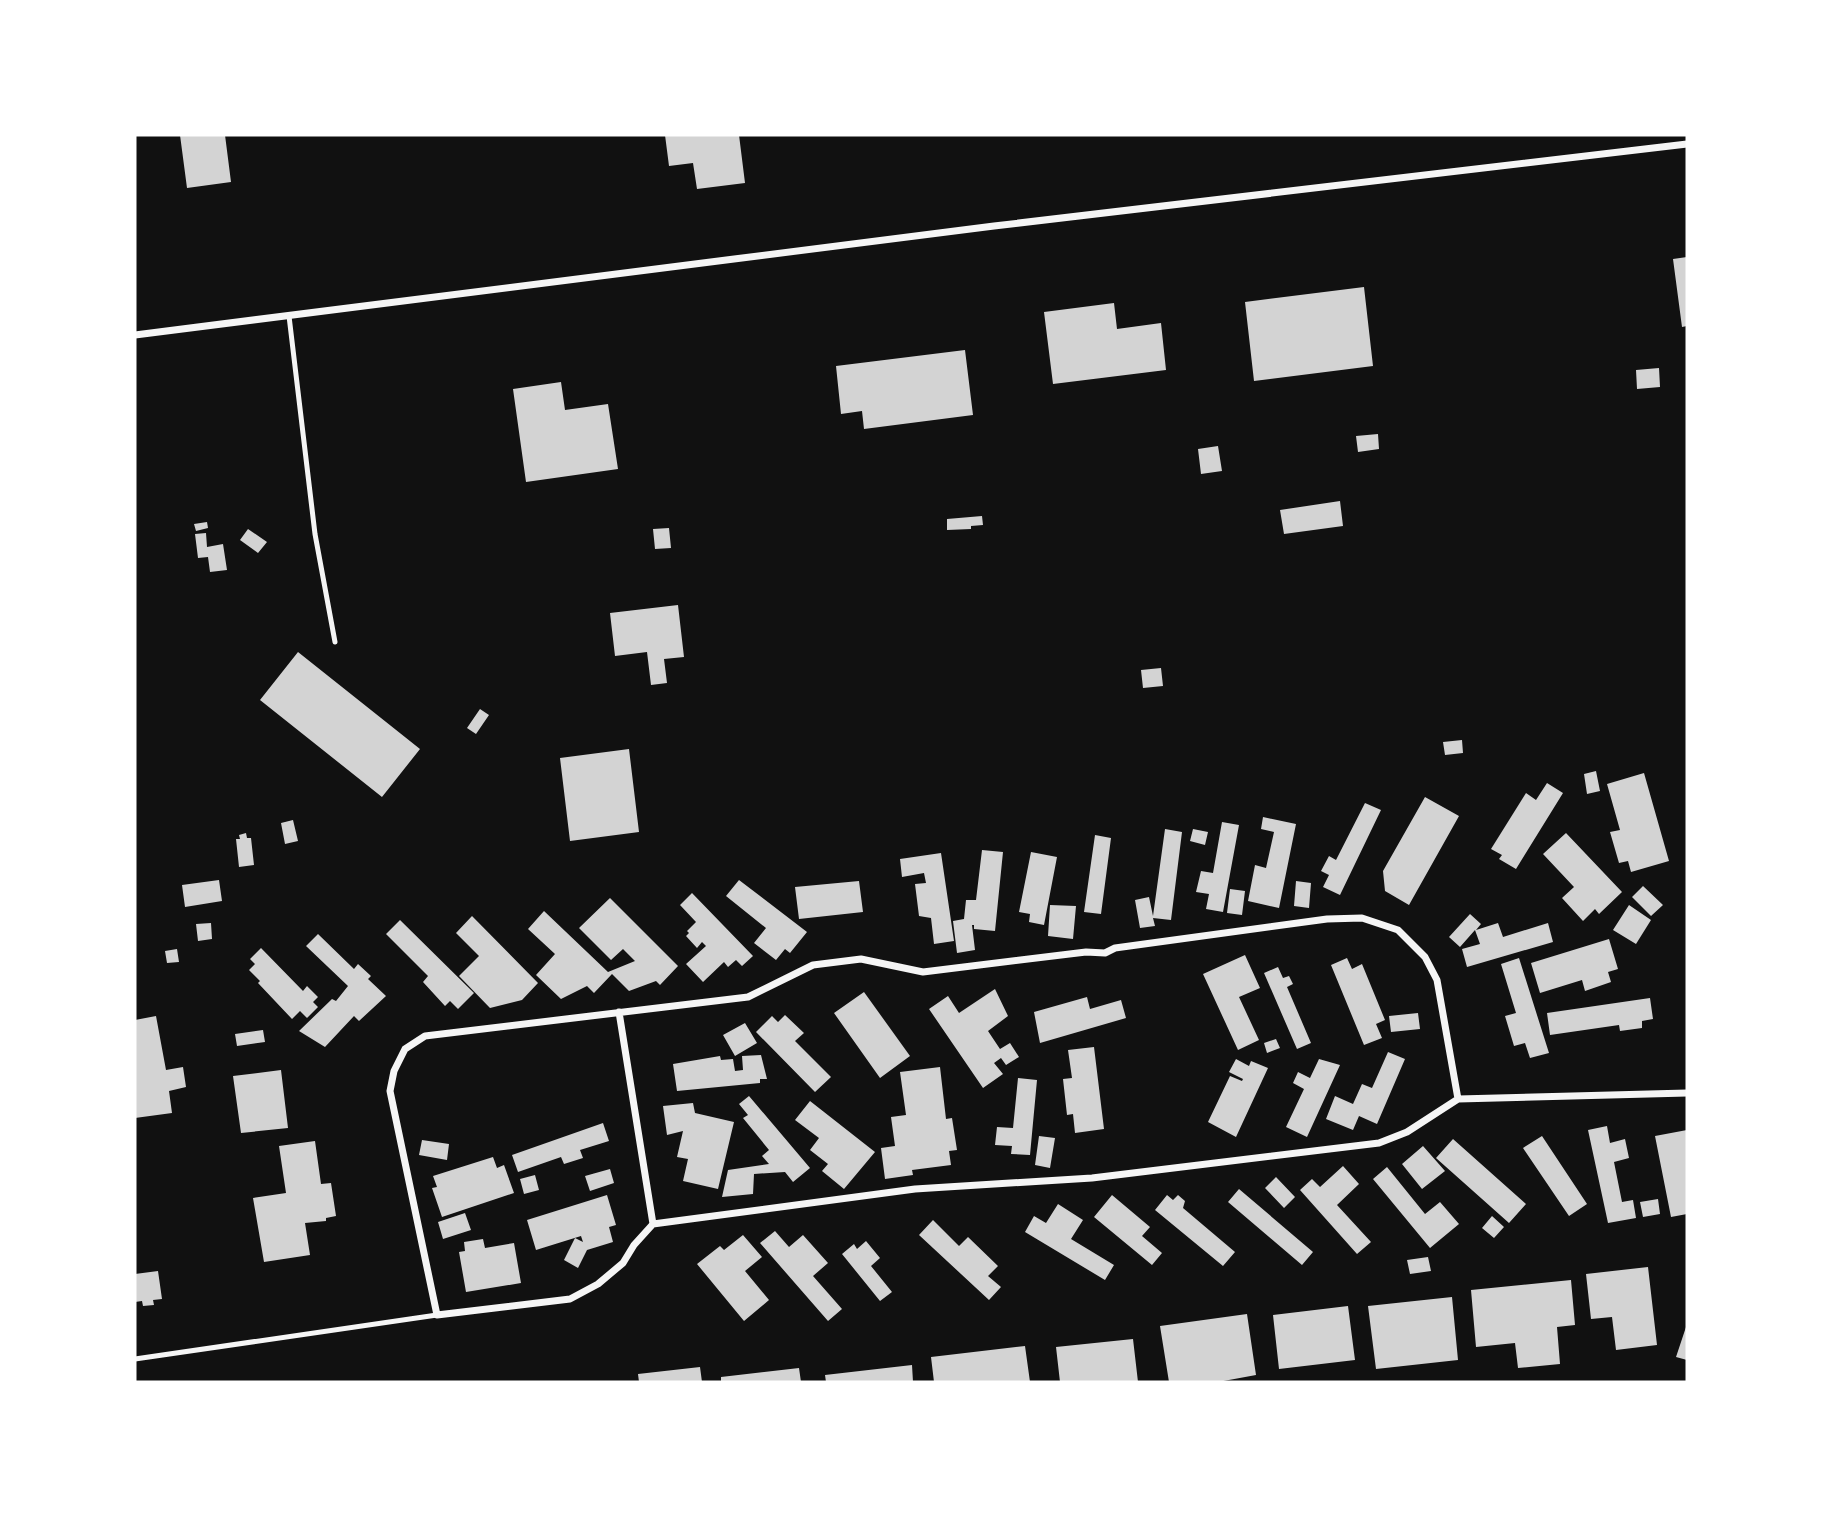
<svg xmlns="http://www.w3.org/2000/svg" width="1822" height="1517" font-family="'PT Serif',serif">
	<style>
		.building { fill: #d3d3d3 }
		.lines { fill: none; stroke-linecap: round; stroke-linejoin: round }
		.service { stroke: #f5f5f5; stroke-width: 5 }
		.minor { stroke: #f5f5f5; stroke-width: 7 }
	</style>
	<rect width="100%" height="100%" fill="#111"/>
	<path class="building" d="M 180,135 L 225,135 L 231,182 L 187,188 Z
		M 665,135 L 739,135 L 745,183 L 697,189 L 693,163 L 669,166 Z
		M 1687,257 L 1687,326 L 1682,327 L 1673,259 Z
		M 1364,287 L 1373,366 L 1254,381 L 1245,302 Z
		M 1114,303 L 1117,329 L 1161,323 L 1166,370 L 1053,384 L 1044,312 Z
		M 965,350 L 973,415 L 864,429 L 862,411 L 841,414 L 836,366 Z
		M 1659,368 L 1660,387 L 1637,389 L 1636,370 Z
		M 561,382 L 565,410 L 608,404 L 618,469 L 526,482 L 513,389 Z
		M 1378,434 L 1379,449 L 1358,452 L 1356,436 Z
		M 1218,446 L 1222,471 L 1201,474 L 1198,449 Z
		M 1340,501 L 1343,526 L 1284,534 L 1280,510 Z
		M 982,516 L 983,525 L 971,526 L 971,529 L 947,530 L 947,519 Z
		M 207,522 L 208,528 L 196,531 L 194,524 Z
		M 669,528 L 671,548 L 655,549 L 653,529 Z
		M 248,529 L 267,542 L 258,553 L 240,540 Z
		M 206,533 L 207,547 L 223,544 L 227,570 L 210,572 L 208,557 L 198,558 L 195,534 Z
		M 678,605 L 684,657 L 664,659 L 667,683 L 651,685 L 647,652 L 615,656 L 610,613 Z
		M 298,652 L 420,749 L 382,797 L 260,700 Z
		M 1161,668 L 1163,686 L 1143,688 L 1141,670 Z
		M 480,709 L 489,715 L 476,734 L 467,728 Z
		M 1462,740 L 1463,753 L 1445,755 L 1443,742 Z
		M 629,749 L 639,832 L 570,841 L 560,758 Z
		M 1596,771 L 1600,791 L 1587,794 L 1584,774 Z
		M 1644,773 L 1669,861 L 1631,872 L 1628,861 L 1619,863 L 1610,832 L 1620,830 L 1607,784 Z
		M 1547,783 L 1563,793 L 1516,869 L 1499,859 L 1502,855 L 1491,849 L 1526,793 L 1536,800 Z
		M 1425,797 L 1459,816 L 1409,905 L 1385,891 L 1383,871 Z
		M 1365,803 L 1381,810 L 1340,895 L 1323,887 L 1329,875 L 1321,871 L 1329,856 L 1336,860 Z
		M 1263,817 L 1296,824 L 1279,908 L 1248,901 L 1255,865 L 1266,868 L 1274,832 L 1261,829 Z
		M 293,820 L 298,841 L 285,844 L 281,823 Z
		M 1222,822 L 1239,825 L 1223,912 L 1206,909 L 1209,894 L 1196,892 L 1201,871 L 1213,873 Z
		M 1165,829 L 1182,832 L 1171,920 L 1153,918 L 1155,926 L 1140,928 L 1135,900 L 1149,897 L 1153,916 Z
		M 1193,829 L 1208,832 L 1205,845 L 1190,841 Z
		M 246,833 L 247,838 L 251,838 L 254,865 L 239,867 L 236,839 L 240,839 L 239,835 Z
		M 1566,833 L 1622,892 L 1599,914 L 1595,909 L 1583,921 L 1562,898 L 1574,887 L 1543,854 Z
		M 1095,835 L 1111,838 L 1101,914 L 1084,912 Z
		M 982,850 L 1003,852 L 995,931 L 974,929 L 974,925 L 972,925 L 975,950 L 957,953 L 953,921 L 964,919 L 966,900 L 976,900 Z
		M 1031,852 L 1057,857 L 1044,925 L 1029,922 L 1030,914 L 1019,912 Z
		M 941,853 L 954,941 L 934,944 L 931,918 L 919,916 L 915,884 L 926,883 L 924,873 L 902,877 L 900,859 Z
		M 219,880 L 222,901 L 185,907 L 182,885 Z
		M 739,880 L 807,932 L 790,953 L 785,949 L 776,960 L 754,943 L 766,928 L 726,896 Z
		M 859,881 L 863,912 L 799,919 L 795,887 Z
		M 1296,881 L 1311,883 L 1309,908 L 1294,906 Z
		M 1643,886 L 1663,905 L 1651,916 L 1632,897 Z
		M 1230,889 L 1245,891 L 1242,915 L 1227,913 Z
		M 692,893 L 753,956 L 742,966 L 736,960 L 728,967 L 724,962 L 703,982 L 686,964 L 706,946 L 702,942 L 697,948 L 686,936 L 689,933 L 687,931 L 696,922 L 680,905 Z
		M 610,898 L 678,966 L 660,985 L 656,981 L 629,991 L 612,974 L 594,993 L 587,986 L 561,999 L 536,975 L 555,954 L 528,929 L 544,911 L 608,972 L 635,961 L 623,949 L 611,960 L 579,928 Z
		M 1050,905 L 1076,906 L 1073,939 L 1048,936 Z
		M 1629,905 L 1651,920 L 1636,944 L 1613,930 Z
		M 1470,914 L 1481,924 L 1476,930 L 1498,923 L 1503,937 L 1548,923 L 1553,942 L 1467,967 L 1462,949 L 1480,944 L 1475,930 L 1460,947 L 1449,937 Z
		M 472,916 L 538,983 L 522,1000 L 490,1008 L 459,976 L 479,956 L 456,933 Z
		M 400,920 L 474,993 L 458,1009 L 450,1001 L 445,1006 L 423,982 L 428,976 L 386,934 Z
		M 211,923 L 212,939 L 198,941 L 196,924 Z
		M 318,934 L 354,969 L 358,964 L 371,976 L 368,979 L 386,996 L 359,1021 L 354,1016 L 325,1047 L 299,1031 L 332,999 L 336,1001 L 348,986 L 306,946 Z
		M 1609,939 L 1618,969 L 1608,972 L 1611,982 L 1585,991 L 1582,980 L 1540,993 L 1531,963 Z
		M 261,948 L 303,991 L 307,986 L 318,997 L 313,1002 L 318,1007 L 307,1018 L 300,1011 L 292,1019 L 258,983 L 260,981 L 249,970 L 255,964 L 250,959 Z
		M 177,949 L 179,962 L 167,963 L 165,951 Z
		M 1245,955 L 1260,988 L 1239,997 L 1259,1040 L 1238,1050 L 1203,974 Z
		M 1347,958 L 1352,969 L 1362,964 L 1385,1020 L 1376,1024 L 1382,1038 L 1364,1045 L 1331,965 Z
		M 1519,958 L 1549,1053 L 1530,1058 L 1525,1043 L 1514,1046 L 1505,1016 L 1516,1013 L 1501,964 Z
		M 1278,967 L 1283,978 L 1289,976 L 1293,984 L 1287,987 L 1311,1043 L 1297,1049 L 1264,973 Z
		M 995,989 L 1008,1016 L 988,1031 L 1000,1049 L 1010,1043 L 1019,1057 L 1006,1065 L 1001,1058 L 994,1063 L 1003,1074 L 983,1088 L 929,1009 L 948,996 L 959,1013 Z
		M 864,992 L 910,1056 L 880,1078 L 834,1013 Z
		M 1087,997 L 1090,1009 L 1121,1000 L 1126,1018 L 1040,1043 L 1034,1012 Z
		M 1650,998 L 1653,1019 L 1642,1021 L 1642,1028 L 1620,1031 L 1619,1025 L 1550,1035 L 1547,1013 Z
		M 1418,1013 L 1420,1029 L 1391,1032 L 1389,1016 Z
		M 785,1015 L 804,1033 L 795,1041 L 831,1077 L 815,1092 L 756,1032 L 772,1016 L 778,1022 Z
		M 156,1016 L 166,1070 L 183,1067 L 186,1087 L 169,1091 L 172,1113 L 135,1118 L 135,1020 Z
		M 745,1023 L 757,1043 L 735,1056 L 723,1035 Z
		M 263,1030 L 265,1042 L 237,1046 L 235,1034 Z
		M 1276,1039 L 1280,1048 L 1267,1053 L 1264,1043 Z
		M 1094,1047 L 1104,1129 L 1075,1133 L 1073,1114 L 1067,1115 L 1063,1079 L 1072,1078 L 1068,1050 Z
		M 1388,1052 L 1405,1059 L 1377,1124 L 1359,1116 L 1353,1130 L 1326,1119 L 1335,1096 L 1353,1104 L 1362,1084 L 1372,1088 Z
		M 761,1055 L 767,1079 L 760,1079 L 760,1083 L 677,1091 L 673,1064 L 720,1056 L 721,1060 L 733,1059 L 735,1071 L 743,1070 L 742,1056 Z
		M 1236,1059 L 1249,1066 L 1251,1061 L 1268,1068 L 1236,1137 L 1208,1122 L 1230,1076 L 1242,1081 L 1243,1079 L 1229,1072 Z
		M 1319,1059 L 1340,1065 L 1307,1137 L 1286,1127 L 1304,1089 L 1293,1083 L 1298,1072 L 1310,1078 Z
		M 940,1067 L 946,1119 L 952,1118 L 957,1150 L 949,1151 L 951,1165 L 912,1170 L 913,1175 L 885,1179 L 881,1148 L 895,1146 L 891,1117 L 906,1115 L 900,1072 Z
		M 281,1070 L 288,1128 L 241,1133 L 233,1076 Z
		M 1018,1078 L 1037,1080 L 1030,1155 L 1011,1154 L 1012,1146 L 995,1145 L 997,1127 L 1013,1128 Z
		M 749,1096 L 810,1168 L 793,1182 L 785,1172 L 754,1174 L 753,1194 L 722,1197 L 728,1170 L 769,1164 L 762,1156 L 769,1150 L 743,1118 L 748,1115 L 739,1104 Z
		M 810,1101 L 875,1152 L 844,1189 L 822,1171 L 828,1164 L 810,1150 L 819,1138 L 795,1120 Z
		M 693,1103 L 695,1113 L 734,1122 L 718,1189 L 683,1181 L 688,1159 L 677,1157 L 683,1131 L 667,1135 L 663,1106 Z
		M 603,1123 L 609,1141 L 580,1150 L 583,1158 L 564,1164 L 561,1157 L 518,1172 L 512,1155 Z
		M 1607,1126 L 1610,1143 L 1625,1139 L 1629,1158 L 1614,1162 L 1622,1202 L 1633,1200 L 1636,1218 L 1608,1223 L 1588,1130 Z
		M 1687,1130 L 1687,1214 L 1671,1217 L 1655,1136 Z
		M 1039,1136 L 1055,1138 L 1050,1168 L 1035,1165 Z
		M 1542,1136 L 1587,1204 L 1569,1216 L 1523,1148 Z
		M 1453,1139 L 1526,1204 L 1509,1223 L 1436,1158 Z
		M 422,1140 L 449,1144 L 447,1160 L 419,1155 Z
		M 315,1141 L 321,1184 L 331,1183 L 336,1216 L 326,1218 L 326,1221 L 305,1223 L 310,1255 L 264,1262 L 253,1198 L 286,1193 L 279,1146 Z
		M 1423,1146 L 1445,1171 L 1422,1189 L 1402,1164 Z
		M 493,1157 L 497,1168 L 504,1165 L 514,1193 L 442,1217 L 432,1188 L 437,1187 L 433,1176 Z
		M 1343,1166 L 1359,1184 L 1337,1205 L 1371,1242 L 1357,1254 L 1300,1190 L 1312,1179 L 1320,1187 Z
		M 1387,1167 L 1425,1214 L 1440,1202 L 1459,1224 L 1430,1248 L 1373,1179 Z
		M 610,1169 L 614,1183 L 590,1191 L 585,1176 Z
		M 535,1175 L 539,1190 L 524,1194 L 520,1179 Z
		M 1276,1177 L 1295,1197 L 1284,1208 L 1265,1188 Z
		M 1239,1189 L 1313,1252 L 1302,1265 L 1228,1202 Z
		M 607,1195 L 616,1225 L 609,1227 L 613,1242 L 587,1250 L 578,1268 L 564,1260 L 575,1238 L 583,1242 L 581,1236 L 536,1250 L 527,1220 Z
		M 1112,1195 L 1150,1227 L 1142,1236 L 1162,1253 L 1152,1265 L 1094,1217 Z
		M 1167,1195 L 1173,1200 L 1178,1195 L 1185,1201 L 1183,1208 L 1235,1252 L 1223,1266 L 1155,1210 Z
		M 1658,1199 L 1660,1214 L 1643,1217 L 1640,1202 Z
		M 1058,1204 L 1083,1220 L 1071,1239 L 1114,1265 L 1105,1280 L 1025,1232 L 1034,1216 L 1046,1223 Z
		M 465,1213 L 471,1230 L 443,1239 L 438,1222 Z
		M 1492,1216 L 1504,1227 L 1494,1238 L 1482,1228 Z
		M 933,1220 L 959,1246 L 968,1237 L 998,1266 L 988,1276 L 1001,1287 L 989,1300 L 919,1235 Z
		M 775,1231 L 789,1247 L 803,1235 L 828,1263 L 813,1276 L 842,1309 L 828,1321 L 760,1243 Z
		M 743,1235 L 762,1257 L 745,1271 L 769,1300 L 744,1321 L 697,1264 L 720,1246 L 724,1250 Z
		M 483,1239 L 485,1248 L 514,1243 L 521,1283 L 466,1292 L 459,1252 L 465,1251 L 464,1242 Z
		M 866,1241 L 880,1258 L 871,1266 L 892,1292 L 880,1301 L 842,1254 L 854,1244 L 857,1249 Z
		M 1428,1257 L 1431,1271 L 1410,1274 L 1407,1260 Z
		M 1648,1267 L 1657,1345 L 1616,1350 L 1612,1317 L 1591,1319 L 1586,1274 Z
		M 158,1271 L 162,1299 L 153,1300 L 154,1305 L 143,1306 L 142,1301 L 135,1302 L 135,1274 Z
		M 1571,1280 L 1575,1325 L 1557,1327 L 1560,1364 L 1518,1368 L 1515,1343 L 1476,1347 L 1471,1290 Z
		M 1452,1297 L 1458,1360 L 1376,1369 L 1368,1306 Z
		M 1348,1306 L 1355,1360 L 1279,1369 L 1273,1315 Z
		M 1247,1314 L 1256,1375 L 1218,1382 L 1169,1382 L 1160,1326 Z
		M 1687,1324 L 1687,1360 L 1676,1357 Z
		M 1133,1339 L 1138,1382 L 1060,1382 L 1056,1347 Z
		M 1025,1346 L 1030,1382 L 934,1382 L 931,1357 Z
		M 912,1365 L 913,1382 L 826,1382 L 825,1375 Z
		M 700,1367 L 702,1382 L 639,1382 L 638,1374 Z
		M 799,1368 L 801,1382 L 721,1382 L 721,1377 Z"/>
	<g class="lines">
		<path class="service" d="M 289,316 L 315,534 L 335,642
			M 135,1359 L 437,1315"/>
		<path class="minor" d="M 135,335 L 994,226 L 1687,144
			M 1362,918 L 1398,930 L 1425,957 L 1437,980 L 1458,1099 L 1407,1132 L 1379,1143 L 1092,1178 L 915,1189 L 653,1224 L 634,1245 L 623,1263 L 598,1284 L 570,1299 L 437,1315 L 390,1091 L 394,1071 L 405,1049 L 425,1036 L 748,997 L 813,965 L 861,959 L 923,972 L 1086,952 L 1105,953 L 1115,948 L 1327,919 Z
			M 619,1012 L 653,1224
			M 1458,1099 L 1687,1093"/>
	</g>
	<rect width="1822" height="1517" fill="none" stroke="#ffffff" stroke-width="273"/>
</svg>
